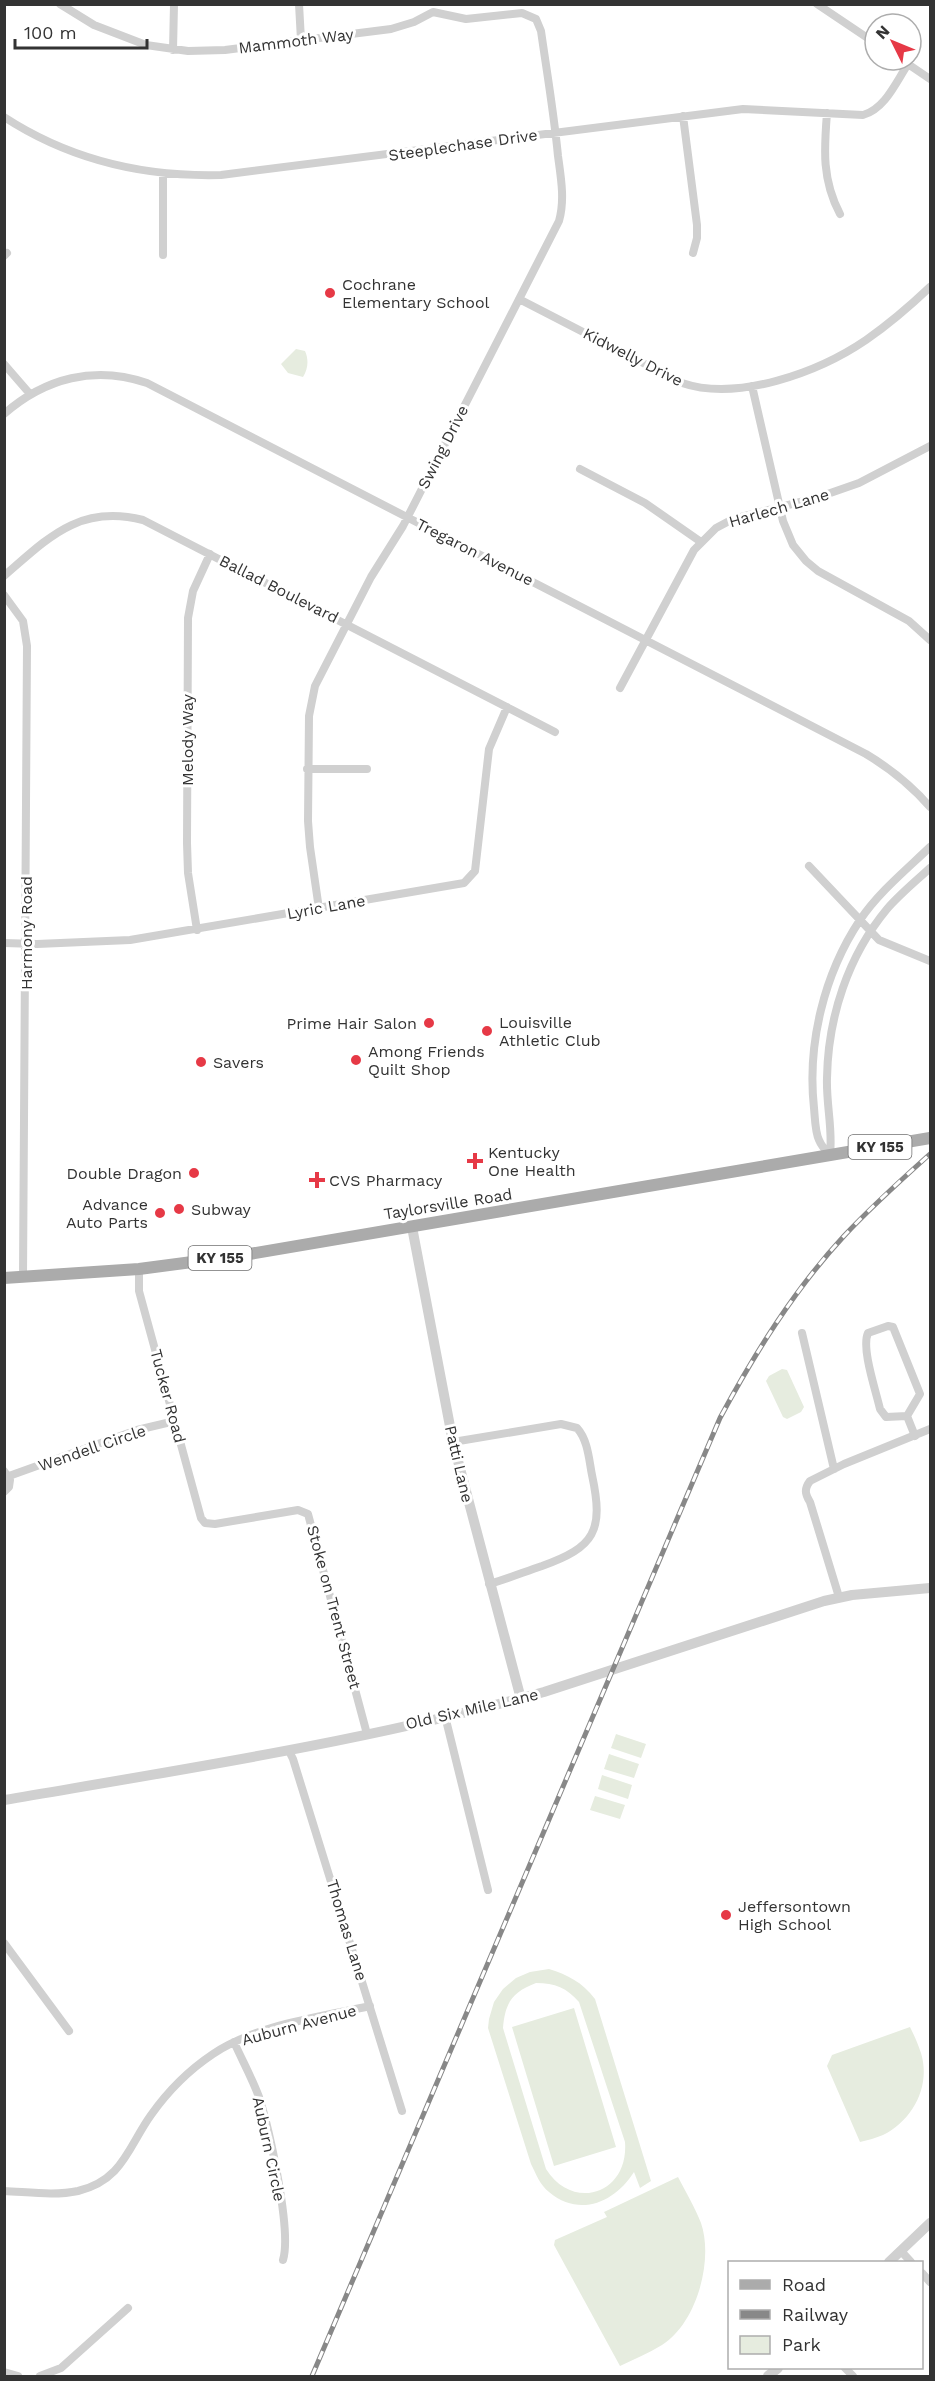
<svg xmlns="http://www.w3.org/2000/svg" width="935" height="2381" font-family="'Work Sans',sans-serif">
	<style>
		.green { fill: #e6ecdf; fill-rule: evenodd }
		.lines { fill: none; stroke-linecap: round; stroke-linejoin: round }
		.minor { stroke: #d0d0d0; stroke-width: 8 }
		.tertiary { stroke: #d0d0d0; stroke-width: 10 }
		.primary { stroke: #ababab; stroke-width: 12 }
		.rail-casing { stroke: #888; stroke-width: 5 }
		.rail { stroke: #fff; stroke-width: 3; stroke-dasharray: 9; stroke-linecap: butt }
		.poi-dot { fill: #e63946; stroke: #fff; stroke-width: 2 }
		.labels { text-anchor: middle; dominant-baseline: central; stroke-width: 6; stroke-linejoin: round; paint-order: stroke }
		.shield { fill: #fff; stroke: #707070; stroke-width: 1.5 }
		.shield-label { font-size: 15px; font-weight: bold; fill: #333 }
		.street-label { font-size: 16px; fill: #333; stroke: #fff }
		.poi-label { font-size: 16px; fill: #333; stroke: #fff; text-anchor: start }
	</style>
	<rect width="100%" height="100%" fill="#fff"/>
	<path class="green" d="M 296,349 L 305,351 C 309,360 308,369 303,377 L 288,373 L 281,364 Z
		M 782,1369 L 787,1370 L 804,1407 L 801,1412 L 787,1419 L 783,1417 L 766,1381 L 769,1376 Z
		M 616,1734 L 646,1744 L 641,1758 L 611,1748 Z
		M 609,1754 L 639,1764 L 634,1778 L 604,1769 Z
		M 602,1775 L 632,1785 L 628,1799 L 598,1789 Z
		M 595,1796 L 625,1805 L 620,1819 L 590,1810 Z
		M 549,1969 C 568,1975 582,1982 595,1999 L 651,2181 L 640,2188 L 634,2172 C 615,2202 580,2218 549,2192 C 540,2185 536,2174 531,2164 L 488,2028 L 489,2019 L 494,2002 L 503,1989 L 516,1978 L 530,1972 ZM 536,1983 C 555,1983 567,1988 579,2002 L 625,2142 C 629,2194 573,2212 546,2169 L 503,2028 C 505,2003 512,1992 536,1983 Z
		M 574,2008 L 616,2147 L 554,2166 L 512,2027 Z
		M 910,2027 C 914,2035 918,2044 921,2053 C 931,2086 913,2120 883,2135 C 876,2138 868,2140 860,2142 L 827,2066 L 832,2055 Z
		M 678,2177 C 686,2192 695,2208 701,2223 C 714,2261 696,2324 662,2345 C 649,2353 634,2359 620,2366 L 554,2245 L 555,2240 L 607,2217 L 604,2212 Z"/>
	<g class="lines">
		<path class="minor" d="M 60,4 L 94,25 L 146,45 L 188,51 L 225,50 L 391,29 L 414,22 L 433,12 L 466,19 L 522,13 L 536,19 L 541,31 C 547,73 554,114 558,156 C 561,178 565,200 559,221 L 403,526 L 371,577 L 315,686 L 309,716 L 308,821 L 310,847 L 319,909
			M 299,4 L 301,40
			M 817,4 L 875,43
			M 173,50 L 174,4
			M 902,60 L 930,79
			M 827,113 C 824,150 822,180 840,214
			M 683,116 L 697,225 L 697,238 L 693,253
			M 4,117 C 70,160 144,177 221,175 L 743,109 L 863,115 C 885,109 896,82 908,64
			M 163,174 L 163,255
			M 4,256 L 7,253
			M 519,299 L 682,383 C 738,402 819,372 866,340 C 889,324 910,306 930,287
			M 4,364 L 30,394
			M 752,386 L 783,521 L 793,545 L 806,561 L 818,571 L 909,621 L 930,640
			M 4,414 C 45,378 95,365 147,383 L 866,754 C 891,769 911,785 930,807
			M 580,469 L 645,503 L 701,542
			M 4,576 C 48,538 79,504 143,520 L 555,732
			M 4,595 L 23,621 L 27,646 L 23,1277
			M 620,688 L 694,550 L 716,528 L 733,519 L 816,498 L 859,483 L 930,446
			M 307,769 L 367,769
			M 809,866 L 879,940 L 930,961
			M 197,930 L 188,873 L 187,843 L 188,618 L 193,591 L 210,554
			M 4,943 L 37,944 L 130,940 L 464,883 L 475,871 L 489,749 L 507,707
			M 830,1155 C 826,1151 821,1145 819,1140 C 815,1132 815,1118 814,1108 C 807,1044 824,974 860,920 C 879,892 906,870 930,847
			M 830,1155 C 833,1129 826,1104 827,1078 C 828,1017 848,956 887,909 C 900,894 916,881 930,868
			M 139,1269 L 139,1291 L 201,1518 L 205,1523 L 215,1524 L 298,1510 L 308,1514 L 367,1734
			M 888,1326 L 893,1327 L 920,1394 L 907,1416 L 886,1417 L 880,1409 C 876,1391 861,1348 868,1333 Z
			M 802,1333 L 834,1469
			M 907,1416 L 915,1436
			M 453,1442 L 561,1424 L 577,1428 C 588,1440 589,1460 592,1475 C 604,1531 595,1547 542,1566 C 524,1572 507,1579 489,1584
			M 4,1471 L 10,1480 L 9,1487 L 4,1492
			M 9,1476 L 137,1430 L 175,1421
			M 839,1597 L 810,1502 C 805,1494 804,1489 810,1481 L 844,1464 L 930,1429
			M 445,1716 L 488,1890
			M 289,1751 L 293,1759 L 402,2111
			M 4,1943 L 69,2031
			M 234,2042 C 242,2060 252,2078 259,2097 C 269,2128 292,2231 283,2260
			M 4,2191 C 28,2192 55,2196 78,2191 C 123,2180 128,2147 151,2115 C 168,2091 189,2070 213,2054 C 256,2025 320,2017 370,2006
			M 901,2251 L 911,2262
			M 922,2273 L 930,2282
			M 845,2368 L 853,2376
			M 4,2372 L 18,2376
			M 40,2376 L 61,2368 L 128,2308"/>
		<path class="tertiary" d="M 412,1227 L 453,1442 L 521,1699
			M 4,1800 C 185,1769 367,1741 544,1692 L 824,1601 L 852,1595 L 930,1588
			M 889,2262 L 930,2223
			M 768,2376 L 778,2368"/>
		<path class="primary" d="M 4,1278 L 139,1269 L 238,1256 L 930,1138"/>
		<defs>
			<path id="rail" d="M 312,2376 L 720,1418 C 755,1353 794,1290 844,1236 C 871,1207 901,1180 930,1154"/>
		</defs>
		<use href="#rail" class="rail-casing"/>
		<use href="#rail" class="rail"/>
	</g>
	<g class="poi-dot">
		<circle cx="330" cy="293" r="6"/>
		<circle cx="429" cy="1023" r="6"/>
		<circle cx="487" cy="1031" r="6"/>
		<circle cx="356" cy="1060" r="6"/>
		<circle cx="201" cy="1062" r="6"/>
		<path d="M472 1152h6v6h6v6h-6v6h-6v-6h-6v-6h6z"/>
		<circle cx="194" cy="1173" r="6"/>
		<path d="M314 1171h6v6h6v6h-6v6h-6v-6h-6v-6h6z"/>
		<circle cx="179" cy="1209" r="6"/>
		<circle cx="160" cy="1213" r="6"/>
		<circle cx="726" cy="1915" r="6"/>
	</g>
	<g class="labels">
		<g class="shield">
			<rect x="848.5" y="1135" width="63" height="24" rx="4.5"/>
			<rect x="188.5" y="1246" width="63" height="24" rx="4.5"/>
		</g>
		<g class="shield-label">
			<text x="880" y="1147">KY 155</text>
			<text x="220" y="1258">KY 155</text>
		</g>
		<g class="street-label">
			<text transform="translate(296 41) rotate(-7)">Mammoth Way</text>
			<text transform="translate(463 145) rotate(-8)">Steeplechase Drive</text>
			<text transform="translate(633 357) rotate(27)">Kidwelly Drive</text>
			<text transform="translate(443 447) rotate(-63)">Swing Drive</text>
			<text transform="translate(779 508) rotate(-16)">Harlech Lane</text>
			<text transform="translate(475 552) rotate(27)">Tregaron Avenue</text>
			<text transform="translate(279 589) rotate(27)">Ballad Boulevard</text>
			<text transform="translate(187 740) rotate(-90)">Melody Way</text>
			<text transform="translate(326 907) rotate(-10)">Lyric Lane</text>
			<text transform="translate(26 933) rotate(-90)">Harmony Road</text>
			<text transform="translate(448 1204) rotate(-9)">Taylorsville Road</text>
			<text transform="translate(168 1396) rotate(75)">Tucker Road</text>
			<text transform="translate(92 1448) rotate(-19)">Wendell Circle</text>
			<text transform="translate(459 1464) rotate(77)">Patti Lane</text>
			<text transform="translate(334 1607) rotate(75)">Stoke on Trent Street</text>
			<text transform="translate(472 1709) rotate(-13)">Old Six Mile Lane</text>
			<text transform="translate(347 1930) rotate(73)">Thomas Lane</text>
			<text transform="translate(299 2025) rotate(-15)">Auburn Avenue</text>
			<text transform="translate(269 2149) rotate(78)">Auburn Circle</text>
		</g>
		<g class="poi-label">
			<text x="342" y="284">Cochrane<tspan x="342" dy="18">Elementary School</tspan></text>
			<text x="499" y="1022">Louisville<tspan x="499" dy="18">Athletic Club</tspan></text>
			<text x="417" y="1023" text-anchor="end">Prime Hair Salon</text>
			<text x="368" y="1051">Among Friends<tspan x="368" dy="18">Quilt Shop</tspan></text>
			<text x="213" y="1062">Savers</text>
			<text x="488" y="1152">Kentucky<tspan x="488" dy="18">One Health</tspan></text>
			<text x="182" y="1173" text-anchor="end">Double Dragon</text>
			<text x="329" y="1180">CVS Pharmacy</text>
			<text x="148" y="1204" text-anchor="end">Advance<tspan x="148" dy="18">Auto Parts</tspan></text>
			<text x="191" y="1209">Subway</text>
			<text x="738" y="1906">Jeffersontown<tspan x="738" dy="18">High School</tspan></text>
		</g>
	</g>
	<rect width="935" height="2381" fill="none" stroke="#333333" stroke-width="12"/>
	<rect x="728" y="2261" width="195" height="108" fill="#ffffff" stroke="#adadad" stroke-width="1.5"/>
	<rect x="740" y="2280" width="30" height="9" fill="#ababab" stroke="#adadad" stroke-width="1.5"/>
	<text x="782" y="2291" font-size="18" fill="#333333">Road</text>
	<rect x="740" y="2310" width="30" height="9" fill="#888888" stroke="#adadad" stroke-width="1.5"/>
	<text x="782" y="2321" font-size="18" fill="#333333">Railway</text>
	<rect x="740" y="2336" width="30" height="18" fill="#e6ecdf" stroke="#adadad" stroke-width="1.5"/>
	<text x="782" y="2351" font-size="18" fill="#333333">Park</text>
	<g transform="translate(893 42) rotate(313)"><circle r="28" fill="#ffffff" stroke="#adadad" stroke-width="1.5"/>
	<path d="M0-4.5L10 22L0 15L-10 22Z" fill="#e63946"/>
	<text y="-9" font-size="16" font-weight="bold" text-anchor="middle" fill="#333333">N</text>
	</g>
	<path d="M15 39v9h132v-9" fill="none" stroke="#333333" stroke-width="3"/>
	<text x="24" y="39" font-size="18" fill="#333333" stroke="#ffffff" stroke-width="4.5" paint-order="stroke">100 m</text>
</svg>
